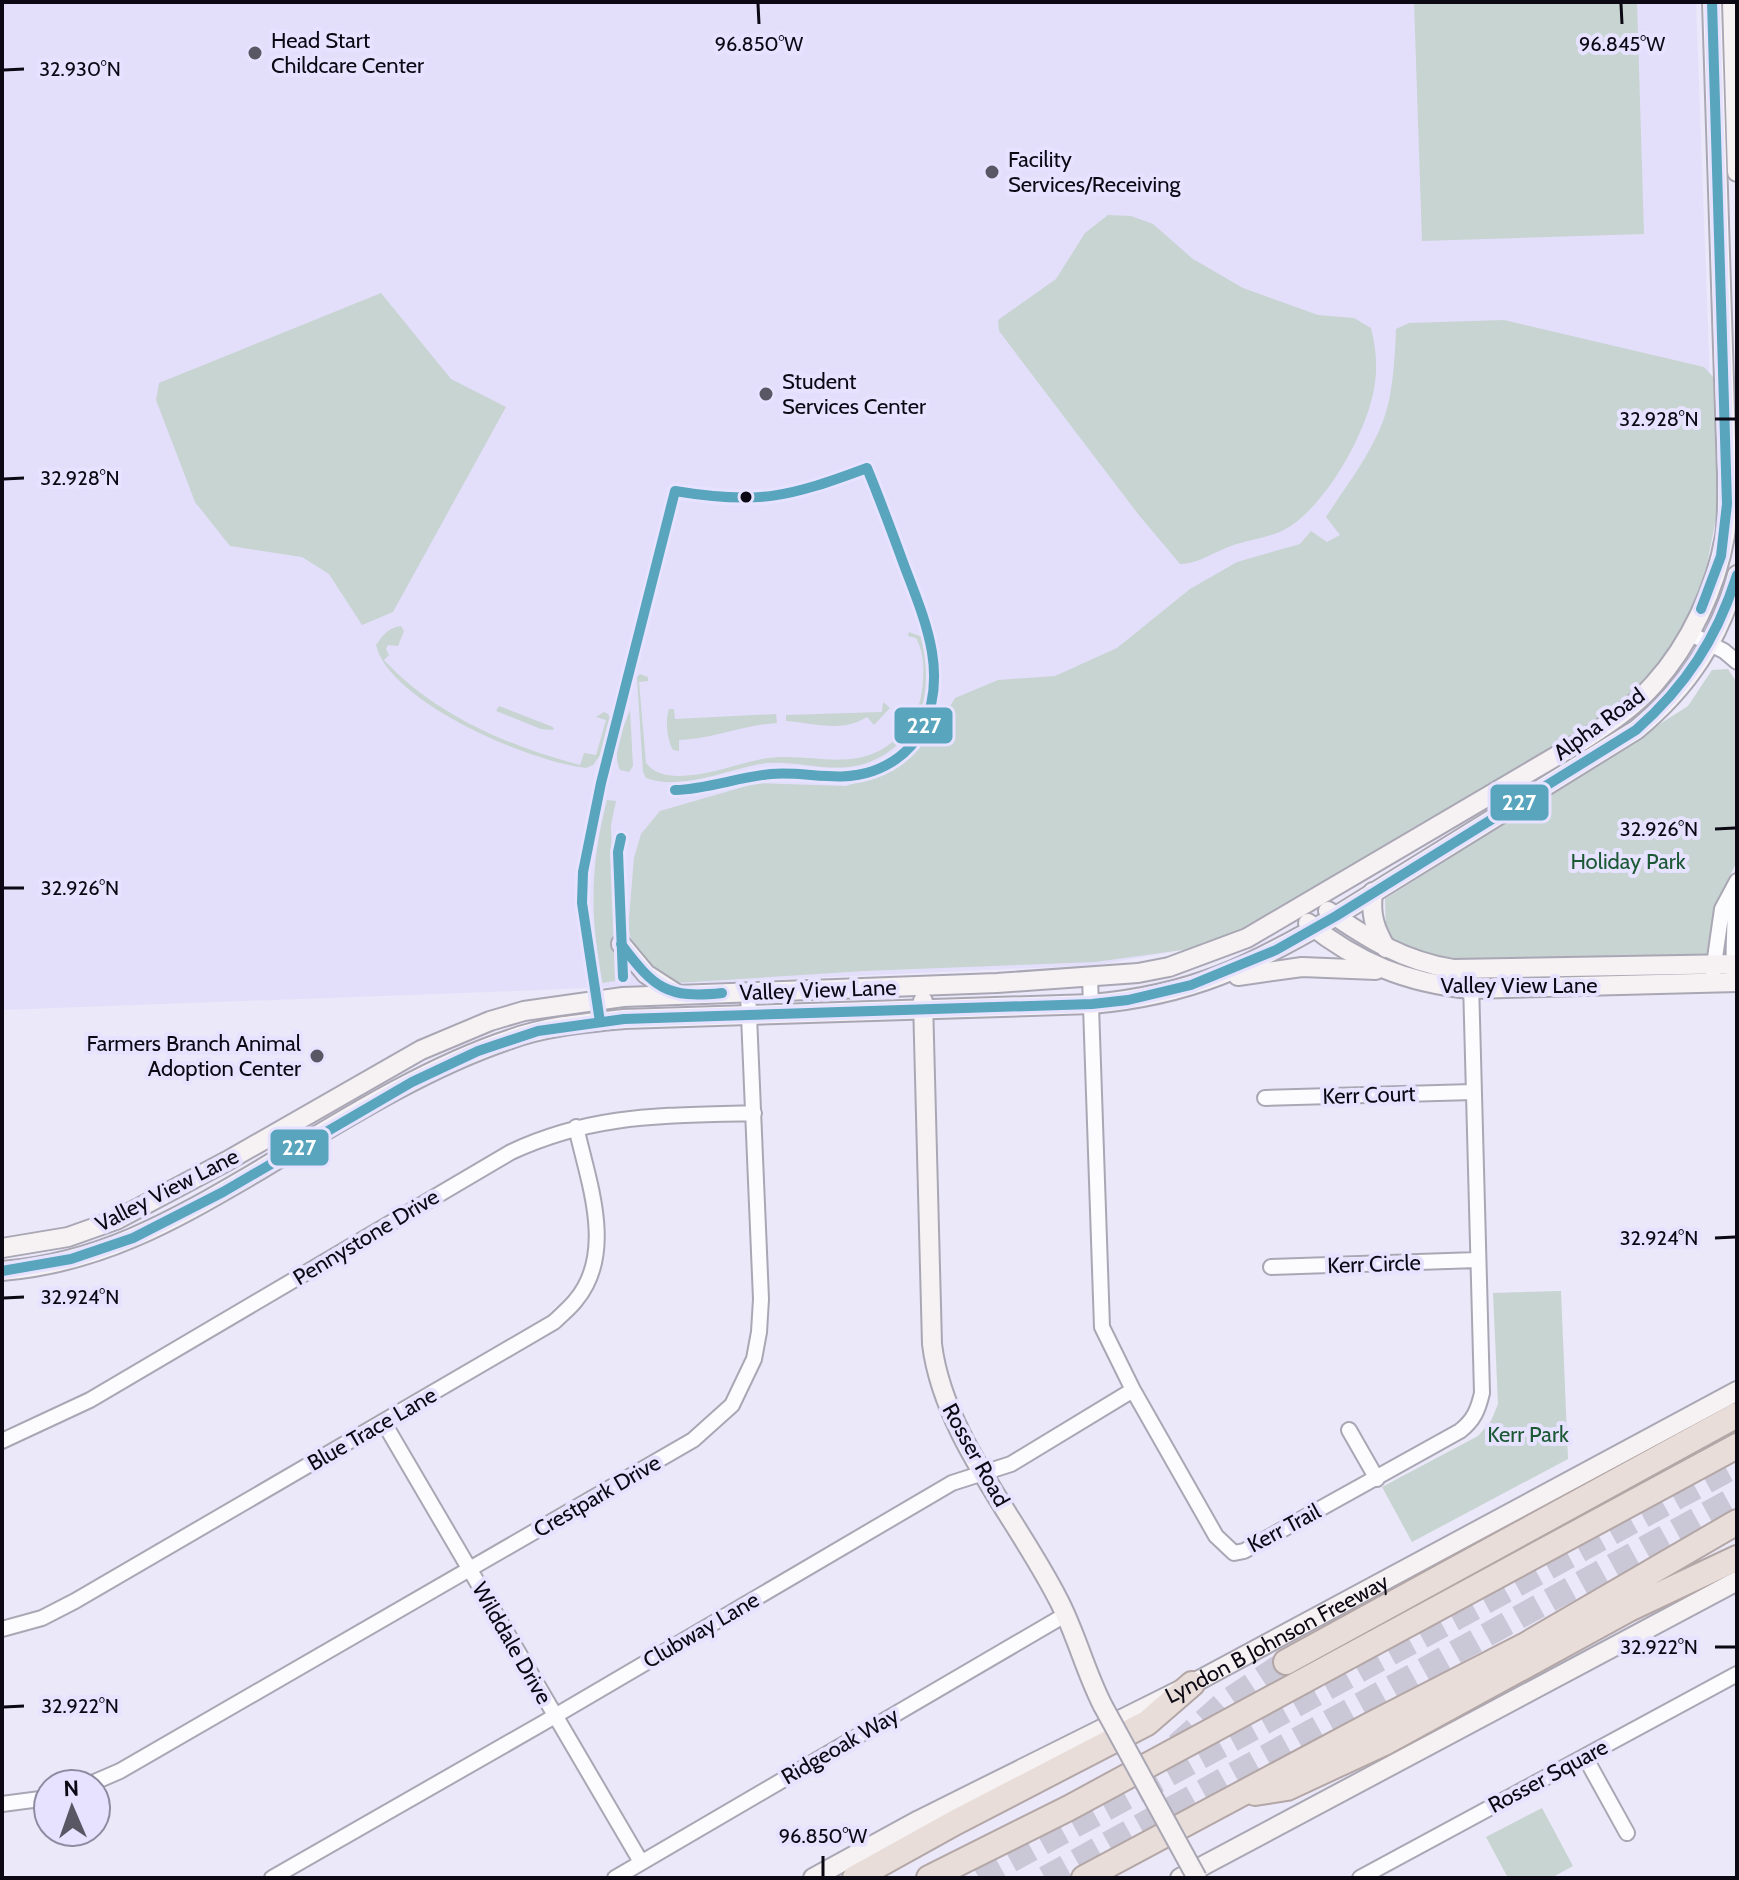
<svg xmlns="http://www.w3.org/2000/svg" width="1739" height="1880" font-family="Cabin,sans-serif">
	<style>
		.built { fill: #e3dffa }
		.green { fill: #c7d4d1 }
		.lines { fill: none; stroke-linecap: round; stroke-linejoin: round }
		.highway-tunnel { stroke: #cac7d7; stroke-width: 24; stroke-dasharray: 24 12; stroke-linecap: butt }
		.street-casing { stroke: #aaa7b5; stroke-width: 18 }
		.secondary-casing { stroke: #aaa7b5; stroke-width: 22 }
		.highway-casing { stroke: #b3a6a6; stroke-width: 28 }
		.street { stroke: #fcfcfe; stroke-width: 14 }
		.secondary { stroke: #f6f2f3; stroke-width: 18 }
		.highway { stroke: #e8ddd8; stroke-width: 24 }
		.secondary-bridge-casing { stroke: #aaa7b5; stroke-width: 22; stroke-linecap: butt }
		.secondary-bridge { stroke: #f6f2f3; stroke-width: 18 }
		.bus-1-casing { stroke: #e6e2ff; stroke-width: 16 }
		.bus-1 { stroke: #58a5bd; stroke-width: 10 }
		.ticks { fill: none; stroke: #0c0915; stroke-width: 3 }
		.poi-dot { fill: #5a5765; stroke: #e6e2ff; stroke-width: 3 }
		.bus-dot { fill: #0c0915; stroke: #e6e2ff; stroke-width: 3 }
		.labels { text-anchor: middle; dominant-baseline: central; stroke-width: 8; stroke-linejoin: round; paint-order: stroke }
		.poi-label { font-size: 22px; fill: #0c0915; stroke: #e6e2ff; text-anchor: start }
		.street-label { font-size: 22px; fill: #0c0915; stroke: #e6e2ff }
		.park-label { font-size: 22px; fill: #1b5834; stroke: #e6e2ff }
		.ticks-label { font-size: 20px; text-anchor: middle; fill: #0c0915; stroke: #e6e2ff; stroke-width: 8; stroke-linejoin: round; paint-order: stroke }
		.line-badge { stroke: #e6e2ff; stroke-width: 3 }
		.badge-label { font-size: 22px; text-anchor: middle; font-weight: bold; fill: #fff }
	</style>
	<rect width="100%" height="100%" fill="#ebe8f9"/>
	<path class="built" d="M 2,2 L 1696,2 L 1715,516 L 1482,784 L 1230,935 L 1167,953 L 1097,965 L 542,990 L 2,1010 Z"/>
	<path class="green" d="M 1414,2 L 1637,2 L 1644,234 L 1422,241 Z
		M 1108,215 L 1131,216 L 1153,224 L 1193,259 L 1243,288 L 1318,315 L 1354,318 L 1371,328 C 1376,348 1378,368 1374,389 C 1366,434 1325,508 1284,530 C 1268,538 1247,540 1231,546 C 1214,552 1198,564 1180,564 L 1138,514 L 999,331 L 998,320 L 1056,279 L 1085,233 Z
		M 381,293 L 451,379 L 506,407 L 393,612 L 362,625 L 329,574 L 302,557 L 230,546 L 195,502 L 156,400 L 159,383 Z
		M 1504,320 L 1704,367 L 1714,378 L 1718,508 L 1701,595 L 1664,657 L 1612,714 L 1409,830 L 1290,905 L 1204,947 L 1095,962 L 864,971 L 676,983 L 641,968 L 628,930 L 634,858 L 641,834 L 660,811 L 757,783 L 846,786 L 894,770 L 936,729 L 955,698 L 998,680 L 1055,676 L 1117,648 L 1190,589 L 1237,562 L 1300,544 L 1311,531 L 1327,542 L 1340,535 L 1326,517 C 1346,486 1370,456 1383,421 C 1393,396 1395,356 1396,329 L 1409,323 Z
		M 401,626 L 404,631 L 398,646 L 388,645 L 386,649 L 389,655 L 384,660 C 435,715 508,746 580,765 L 584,753 L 596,755 L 606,720 L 596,717 L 604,712 L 608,714 L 611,719 L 601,754 L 593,765 L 586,768 C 531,762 390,703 376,645 C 382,636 389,627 401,626 Z
		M 909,632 L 922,637 C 927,652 932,669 929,685 C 923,726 891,763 848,767 C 822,770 795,761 768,763 C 729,767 686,792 646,778 L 643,772 L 637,677 L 640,674 L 648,677 L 648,681 L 639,682 L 646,763 C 667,792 734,764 762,759 C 813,750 859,778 901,734 C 910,724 918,711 921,697 C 924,677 926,656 916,638 L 908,636 Z
		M 1728,669 L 1737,683 L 1737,861 L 1715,908 L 1709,956 L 1453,962 L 1418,954 L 1386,934 L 1385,899 L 1688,706 L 1712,670 Z
		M 883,702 L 890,708 L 874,725 L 867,717 C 842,733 814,723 786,721 L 786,715 L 882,712 Z
		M 499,706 L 553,727 L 554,730 L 541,729 L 496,711 Z
		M 669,709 L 674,709 L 675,719 L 776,714 L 777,723 C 743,725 713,739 679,740 L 679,751 L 673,750 C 667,740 665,720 669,709 Z
		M 630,710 L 633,766 L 629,772 L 620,770 C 611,751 623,729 630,710 Z
		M 607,800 L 616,801 L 611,825 L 615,981 L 602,983 C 590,916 590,865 607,800 Z
		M 1561,1291 L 1568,1459 L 1412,1542 L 1382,1487 L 1478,1436 L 1491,1421 L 1498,1404 L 1493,1293 Z
		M 1542,1808 L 1573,1866 L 1551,1878 L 1508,1878 L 1486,1837 Z"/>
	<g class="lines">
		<path class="highway-tunnel" d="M 1177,1745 L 1224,1703 L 1286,1662
			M 979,1878 L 1737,1465
			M 1045,1878 L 1737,1497"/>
		<defs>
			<path id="street" d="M 1689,633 L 1724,651 L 1737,662
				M 1733,890 C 1737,918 1732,945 1734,973
				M 1713,972 L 1722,909 L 1737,881
				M 1090,977 L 1102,1327 L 1133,1390 L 1216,1536 L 1234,1553 L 1244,1551 L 1460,1431 C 1474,1420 1478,1410 1482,1393 L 1471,982
				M 1265,1098 L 1473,1092
				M 1271,1267 L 1477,1260
				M 384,1423 L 641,1862
				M 1349,1430 L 1377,1479
				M 2,1441 L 90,1400 L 511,1152 C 595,1113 664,1116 754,1113
				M 2,1629 L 42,1618 L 75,1601 L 554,1322 C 561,1315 570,1308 576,1300 C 616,1252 588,1181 576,1127
				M 1585,1757 L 1627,1833
				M 90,1784 L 120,1771 L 693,1440 L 732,1405 L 754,1359 L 759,1332 L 761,1299 L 748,992
				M 2,1804 L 48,1798
				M 272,1878 L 543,1723 L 952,1483 L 1011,1464 L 1133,1390
				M 615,1878 L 1065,1615
				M 1360,1878 L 1737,1674"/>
			<g id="secondary">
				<path d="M 1732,2 L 1737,172"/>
				<path d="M 1373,892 C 1370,915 1375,929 1386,948"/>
				<path d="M 1328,911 C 1368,939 1404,961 1453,969 L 1737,964"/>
				<path d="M 1308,923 C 1358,963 1407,983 1470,989 L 1737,982"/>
				<path d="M 621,944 L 646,974 L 677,994"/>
				<path d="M 1238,976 L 1302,967 L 1376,970"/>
				<path d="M 923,1001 L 932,1344 C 943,1435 1017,1518 1058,1599 C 1076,1633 1085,1671 1103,1706"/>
				<path d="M 2,1248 L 68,1237 L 116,1220 L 227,1161 L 421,1050 L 490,1021 L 524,1011 L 623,997 L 997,983 L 1138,973 L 1169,967 L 1247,938 L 1582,741 C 1608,724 1634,707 1654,684 C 1690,644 1716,588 1725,536 C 1728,515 1727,495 1727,474 L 1712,2"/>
				<path d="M 2,1271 C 99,1263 171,1222 253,1174 C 333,1126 423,1068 511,1039 C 547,1026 586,1023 624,1019 L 1092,1004 C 1192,995 1251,966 1336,916 L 1636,730 C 1688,687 1719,640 1737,575"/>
				<path id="s1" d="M 813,1878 L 919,1820 L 1192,1684 L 1737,1391"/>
				<path d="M 1180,1878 L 1737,1581"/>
			</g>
			<path id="highway" d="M 1286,1662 L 1737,1415
				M 1255,1793 L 1287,1788 L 1386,1742 L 1629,1609 L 1737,1558
				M 855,1878 L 956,1822 L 1147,1723 L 1192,1684
				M 929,1878 L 1069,1808 L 1737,1446
				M 1084,1878 L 1370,1725 L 1524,1646 L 1737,1522"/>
		</defs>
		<use href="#street" class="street-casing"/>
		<use href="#secondary" class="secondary-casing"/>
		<use href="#highway" class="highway-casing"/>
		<use href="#street" class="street"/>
		<use href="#secondary" class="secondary"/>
		<use href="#highway" class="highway"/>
		<defs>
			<path id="secondary-bridge" d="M 1103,1706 L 1197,1878"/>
		</defs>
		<use href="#secondary-bridge" class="secondary-bridge-casing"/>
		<use href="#secondary-bridge" class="secondary-bridge"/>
		<defs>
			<path id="bus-1" d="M 675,491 C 759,505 789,497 867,468
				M 1701,609 L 1721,556 L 1727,504 L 1712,2
				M 675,790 C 708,789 738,777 771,774 C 806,771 839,783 873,771 C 895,763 913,748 923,728 C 949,672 924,618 904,565 C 892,532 880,500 867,468
				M 621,838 L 618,852 L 623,977
				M 621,944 C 654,988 667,999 722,993
				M 600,1022 L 582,903 L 583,872 L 601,783 L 675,491
				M 2,1271 L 71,1259 L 133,1238 L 223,1192 L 412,1082 L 478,1051 L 538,1031 L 624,1019 L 1092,1004 L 1128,1000 L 1191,985 L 1276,950 L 1336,916 L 1636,730 C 1686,686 1717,638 1737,575"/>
		</defs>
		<use href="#bus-1" class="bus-1-casing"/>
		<use href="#bus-1" class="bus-1"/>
	</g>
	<path class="ticks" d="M 758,4 L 759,24M 1621,4 L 1622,24M 4,70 L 24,69M 1715,419 L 1735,419M 4,479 L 24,478M 1715,829 L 1735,828M 4,888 L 24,888M 1715,1238 L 1735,1237M 4,1298 L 24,1297M 1715,1647 L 1735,1647M 4,1707 L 24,1706M 823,1856 L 823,1876"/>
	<g class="poi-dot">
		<circle cx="255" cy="53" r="8"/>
		<circle cx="992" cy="172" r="8"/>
		<circle cx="766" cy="394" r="8"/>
		<circle cx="317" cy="1056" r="8"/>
	</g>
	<circle class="bus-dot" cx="746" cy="497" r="7"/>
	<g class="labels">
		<g class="poi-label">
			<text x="271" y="40">Head Start<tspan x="271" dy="25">Childcare Center</tspan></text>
			<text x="1008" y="159">Facility<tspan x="1008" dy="25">Services/Receiving</tspan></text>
			<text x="782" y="381">Student<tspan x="782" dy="25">Services Center</tspan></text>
			<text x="301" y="1043" text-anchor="end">Farmers Branch Animal<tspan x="301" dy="25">Adoption Center</tspan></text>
		</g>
		<g class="street-label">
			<text transform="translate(1599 724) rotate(-36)">Alpha Road</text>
			<text x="1519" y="985">Valley View Lane</text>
			<text transform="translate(818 990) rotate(-2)">Valley View Lane</text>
			<text transform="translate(1369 1095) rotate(-2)">Kerr Court</text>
			<text transform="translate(167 1190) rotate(-27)">Valley View Lane</text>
			<text transform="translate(366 1237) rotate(-31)">Pennystone Drive</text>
			<text transform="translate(1374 1264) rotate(-2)">Kerr Circle</text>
			<text transform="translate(372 1429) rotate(-30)">Blue Trace Lane</text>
			<text transform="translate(976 1455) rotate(61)">Rosser Road</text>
			<text transform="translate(597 1496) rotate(-30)">Crestpark Drive</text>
			<text transform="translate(1284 1528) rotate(-28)">Kerr Trail</text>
			<text transform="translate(701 1630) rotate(-30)">Clubway Lane</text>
			<text stroke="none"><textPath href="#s1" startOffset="522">Lyndon B Johnson Freeway</textPath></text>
			<text transform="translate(512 1643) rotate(60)">Wilddale Drive</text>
			<text transform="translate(840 1746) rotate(-30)">Ridgeoak Way</text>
			<text transform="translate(1548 1776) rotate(-28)">Rosser Square</text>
		</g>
		<g class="park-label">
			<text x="1628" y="861">Holiday Park</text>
			<text x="1528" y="1434">Kerr Park</text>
		</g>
	</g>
	<g class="ticks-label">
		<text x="759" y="51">96.850°W</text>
		<text x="1622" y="51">96.845°W</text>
		<text x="80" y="76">32.930°N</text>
		<text x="1659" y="426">32.928°N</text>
		<text x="80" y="485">32.928°N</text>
		<text x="1659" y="836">32.926°N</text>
		<text x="80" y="895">32.926°N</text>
		<text x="1659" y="1245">32.924°N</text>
		<text x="80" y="1304">32.924°N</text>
		<text x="1659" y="1654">32.922°N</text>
		<text x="80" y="1713">32.922°N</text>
		<text x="823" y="1843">96.850°W</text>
	</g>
	<g class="line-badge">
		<rect x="893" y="706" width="61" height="39" rx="8" fill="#58a5bd"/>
		<rect x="1489" y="783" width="61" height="39" rx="8" fill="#58a5bd"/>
		<rect x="269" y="1128" width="61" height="39" rx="8" fill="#58a5bd"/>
	</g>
	<g class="badge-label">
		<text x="924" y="733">227</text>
		<text x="1519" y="810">227</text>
		<text x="299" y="1155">227</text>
	</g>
	<rect width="1739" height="1880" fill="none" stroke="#0c0915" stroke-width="8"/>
	<g transform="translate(72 1808) rotate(358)"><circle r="38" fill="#e6e2ff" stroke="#8f8ba1" stroke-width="2"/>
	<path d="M0-6L14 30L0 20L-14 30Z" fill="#5a5765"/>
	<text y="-12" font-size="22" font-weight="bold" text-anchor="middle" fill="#0c0915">N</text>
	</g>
</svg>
